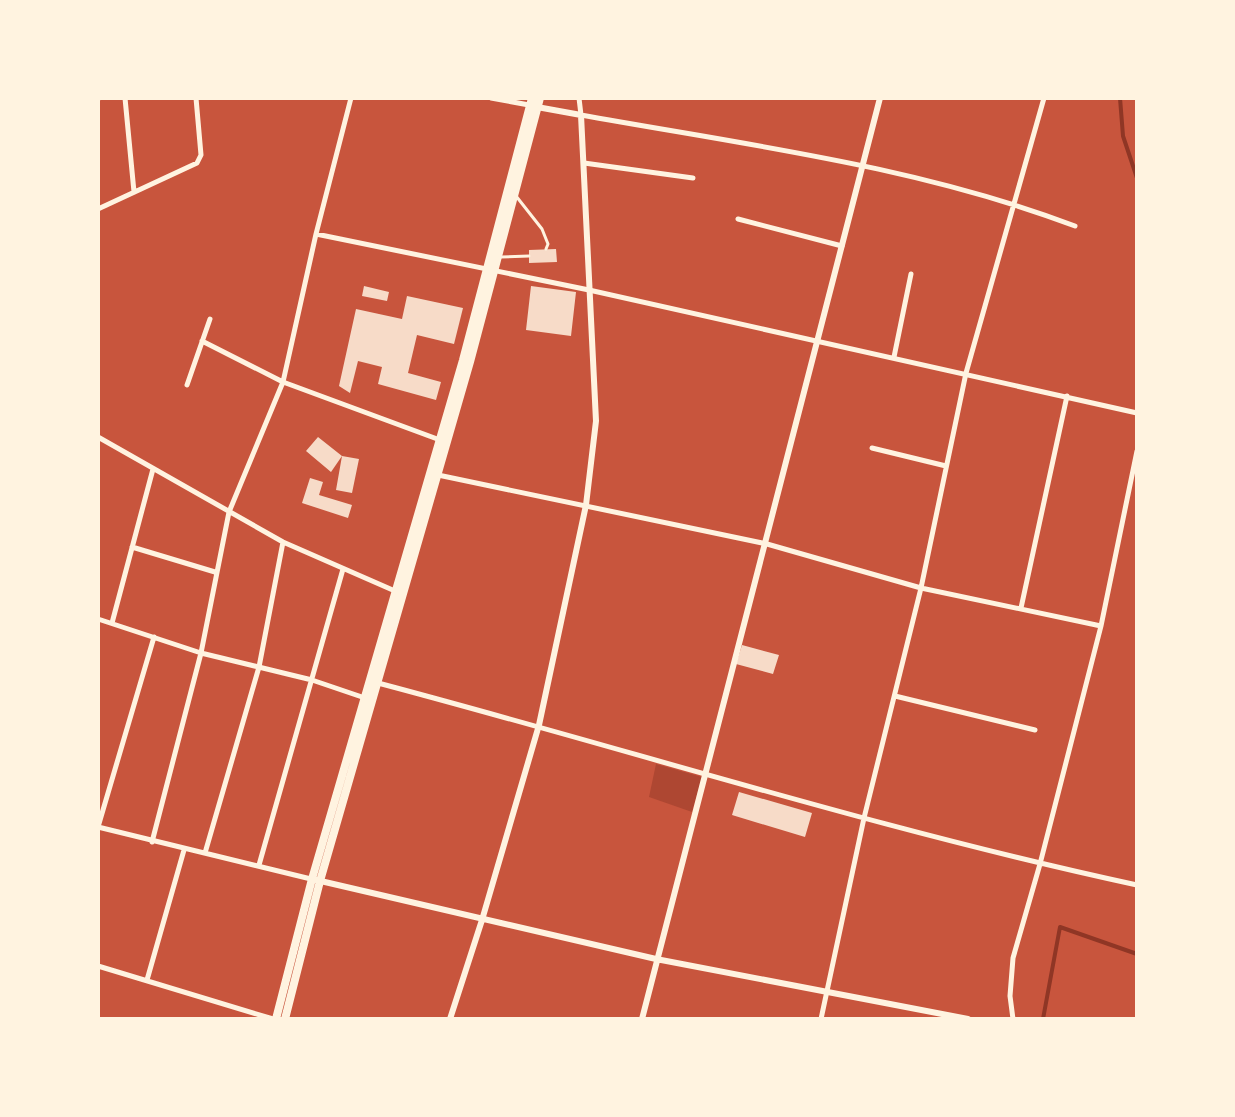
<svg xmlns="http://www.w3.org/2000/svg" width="1235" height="1117" font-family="Barlow,sans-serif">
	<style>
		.green { fill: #ae4732 }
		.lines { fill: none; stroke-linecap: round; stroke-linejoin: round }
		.stream { stroke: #8f3625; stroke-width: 4 }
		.building { fill: #f7dbc8 }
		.service { stroke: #fff3e0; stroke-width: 3 }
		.minor { stroke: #fff3e0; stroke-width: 5 }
		.tertiary { stroke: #fff3e0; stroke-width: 6 }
		.primary { stroke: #fff3e0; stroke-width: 8 }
	</style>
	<rect width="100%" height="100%" fill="#c8553d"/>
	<path class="green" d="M 656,764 L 702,777 L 692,812 L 649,797 Z"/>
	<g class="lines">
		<path class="stream" d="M 1120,98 L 1123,136 L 1137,178
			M 1043,1019 L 1060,927 L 1137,954"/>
	</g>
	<path class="building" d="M 556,249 L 557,262 L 529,263 L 529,250 Z
		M 364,286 L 389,292 L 387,301 L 362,296 Z
		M 531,286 L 576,292 L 571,336 L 526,330 Z
		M 407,296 L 463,308 L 454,344 L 417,335 L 408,373 L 441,382 L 436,400 L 378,384 L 382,367 L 358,361 L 350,393 L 339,386 L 356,309 L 402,319 Z
		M 318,437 L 342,456 L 331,472 L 306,451 Z
		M 342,456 L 359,459 L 352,493 L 336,490 Z
		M 310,478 L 323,482 L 319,495 L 352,505 L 348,518 L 302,503 Z
		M 742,645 L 779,655 L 773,674 L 736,664 Z
		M 739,792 L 812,813 L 805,837 L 732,815 Z"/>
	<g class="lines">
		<path class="service" d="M 516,196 L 542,229 L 548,244 L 546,249
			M 501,257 L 529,256"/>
		<path class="minor" d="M 98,98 L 99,98
			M 125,98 L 134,192
			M 491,98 L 529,105
			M 579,98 L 581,115 C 747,145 917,166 1075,226
			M 584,163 L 693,178
			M 98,209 L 197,163 L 201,155 L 196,98
			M 738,219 L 842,246
			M 316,234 L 589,290 L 1137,413
			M 202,341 L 283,382 L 440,440
			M 894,357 L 911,274
			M 187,385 L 210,319
			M 98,437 L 283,542 L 395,591
			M 872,448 L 946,466
			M 438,475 L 767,544 L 921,588 L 1101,626
			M 132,547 L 215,572
			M 1021,608 L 1067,396
			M 98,619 L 201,653 L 312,680 L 365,698
			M 112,623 L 153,469
			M 378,683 C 631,750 881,830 1137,885
			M 895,696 L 1035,730
			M 98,827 L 311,879
			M 98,827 L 154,637
			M 152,842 L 201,653 L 229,512 L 283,382 L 316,234 L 351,98
			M 205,853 L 259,667 L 283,542
			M 259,865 L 343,569
			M 98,966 L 273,1019
			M 147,980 L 184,850
			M 821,1019 L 864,818 L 921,588 L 966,373 L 1044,98
			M 1013,1019 L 1010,996 L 1013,958 L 1040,864 L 1101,626 L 1137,451"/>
		<path class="tertiary" d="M 312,879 L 656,959 L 968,1019
			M 450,1019 L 482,920 L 539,725 L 586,505 L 596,421 L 581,115 L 537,107
			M 642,1019 L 880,98"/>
		<path class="primary" d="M 276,1019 L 312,879 L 463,360 L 532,98
			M 285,1019 L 320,881 L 470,362 L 540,98"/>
	</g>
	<rect width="1235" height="1117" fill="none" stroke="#fff3e0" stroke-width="200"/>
</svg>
